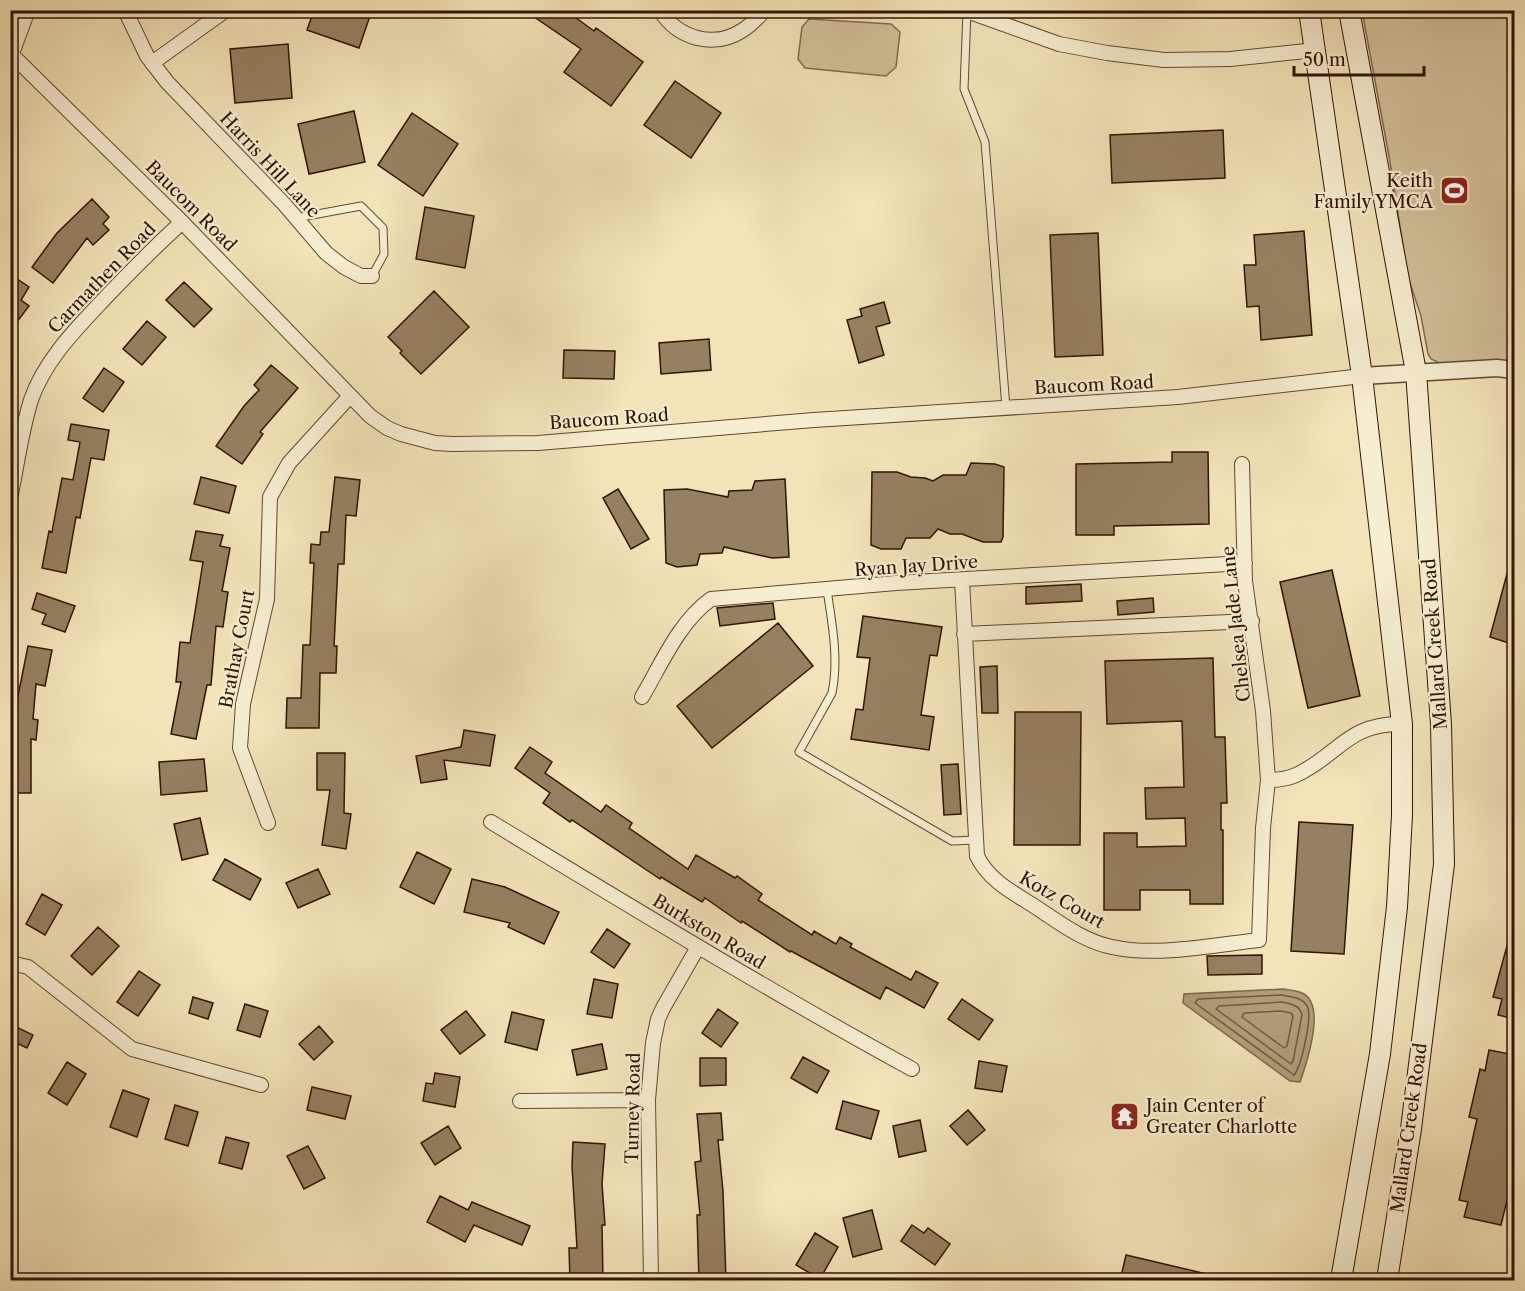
<svg xmlns="http://www.w3.org/2000/svg" width="1525" height="1291" font-family="'Libre Caslon Text',serif">
	<style>
		.green { fill: #d1c099; stroke: #816a4e; stroke-width: 1.5 }
		.water { fill: #b09d7a; stroke: #7d664a; stroke-width: 1.5 }
		.lines { fill: none; stroke-linecap: round; stroke-linejoin: round }
		.shore { stroke: #70583e; stroke-width: 1.5 }
		.building { fill: #958061; stroke: #311402; stroke-width: 1.5 }
		.service-casing { stroke: #614830; stroke-width: 9 }
		.minor-casing { stroke: #614830; stroke-width: 16 }
		.tertiary-casing { stroke: #614830; stroke-width: 19 }
		.secondary-casing { stroke: #311402; stroke-width: 22 }
		.service { stroke: #f7edd1; stroke-width: 7 }
		.minor { stroke: #f7edd1; stroke-width: 14 }
		.tertiary { stroke: #f7edd1; stroke-width: 16 }
		.secondary { stroke: #f7edd1; stroke-width: 20 }
		.labels { text-anchor: middle; dominant-baseline: central; stroke-width: 4.5; stroke-linejoin: round; paint-order: stroke }
		.street-label { font-size: 18px; fill: #311402; stroke: #f7edd1 }
		.poi-label { font-size: 18px; fill: #311402; stroke: #f7edd1; text-anchor: end }
	</style>
	<rect width="100%" height="100%" fill="#f2e3b8"/>
	<filter id="stains"><feTurbulence type="fractalNoise" baseFrequency=".00333" numOctaves="4"/><feColorMatrix values="0 0 0 0 .2 0 0 0 0 .09 0 0 0 0 .02 0 0 0 .5 -.17"/></filter>
	<radialGradient id="worn" r=".72"><stop offset=".6" stop-color="#630" stop-opacity="0"/><stop offset="1" stop-color="#630" stop-opacity=".3"/></radialGradient>
	<path class="green" d="M 1362,11 L 1514,11 L 1514,363 L 1442,364 L 1431,359 L 1428,354 L 1421,316 L 1408,277 L 1389,156 Z
		M 809,19 L 891,24 L 900,32 L 896,67 L 886,76 L 805,68 L 798,59 L 802,27 Z"/>
	<path class="water" d="M 1283,989 C 1289,990 1296,990 1302,993 C 1327,1004 1307,1062 1300,1082 L 1290,1081 L 1183,1003 L 1184,994 Z"/>
	<g class="lines">
		<path class="shore" d="M 1282,995 C 1291,997 1302,997 1307,1006 C 1313,1016 1301,1067 1294,1075 L 1195,1003 L 1198,999 Z
			M 1282,1002 C 1291,1004 1300,1005 1302,1015 L 1293,1061 L 1291,1064 L 1216,1009 L 1219,1006 Z
			M 1281,1011 L 1291,1013 L 1293,1016 L 1287,1046 L 1284,1048 L 1242,1017 L 1244,1013 Z"/>
	</g>
	<path class="building" d="M 314,10 L 372,10 L 359,48 L 307,30 Z
		M 524,10 L 565,10 L 594,31 L 596,28 L 643,62 L 611,106 L 564,72 L 581,49 Z
		M 288,44 L 292,98 L 235,103 L 230,49 Z
		M 675,81 L 721,113 L 691,158 L 644,125 Z
		M 354,111 L 365,162 L 309,174 L 298,124 Z
		M 412,113 L 458,144 L 423,196 L 378,165 Z
		M 1223,130 L 1225,178 L 1112,183 L 1110,135 Z
		M 92,199 L 109,217 L 103,224 L 109,230 L 93,245 L 87,238 L 53,283 L 32,267 L 57,233 Z
		M 425,207 L 474,216 L 465,268 L 416,259 Z
		M 1304,231 L 1312,335 L 1261,340 L 1259,306 L 1247,307 L 1244,265 L 1256,265 L 1254,235 Z
		M 1098,233 L 1103,355 L 1055,357 L 1050,235 Z
		M 10,274 L 29,287 L 21,300 L 29,306 L 10,331 Z
		M 184,282 L 212,309 L 194,327 L 166,300 Z
		M 434,291 L 469,327 L 421,374 L 400,353 L 402,351 L 388,337 Z
		M 884,302 L 890,323 L 876,327 L 884,355 L 859,363 L 847,320 L 862,316 L 860,309 Z
		M 147,321 L 166,337 L 142,365 L 123,349 Z
		M 709,339 L 711,370 L 661,374 L 659,343 Z
		M 564,350 L 615,351 L 614,379 L 563,378 Z
		M 271,365 L 298,388 L 260,432 L 263,434 L 242,464 L 216,446 L 244,406 L 259,390 L 254,385 Z
		M 104,368 L 124,382 L 103,412 L 83,398 Z
		M 71,424 L 109,430 L 104,460 L 91,458 L 80,518 L 76,517 L 66,573 L 42,568 L 49,531 L 52,532 L 62,478 L 73,480 L 80,442 L 68,440 Z
		M 1172,452 L 1208,452 L 1209,524 L 1114,526 L 1114,535 L 1076,535 L 1076,464 L 1172,462 Z
		M 971,463 L 995,464 L 1004,467 L 1003,537 L 1001,542 L 983,542 L 962,534 L 950,534 L 938,529 L 930,538 L 906,538 L 901,549 L 881,549 L 871,545 L 872,472 L 897,472 L 911,477 L 925,478 L 933,481 L 943,475 L 966,475 Z
		M 201,477 L 236,486 L 229,513 L 194,504 Z
		M 335,477 L 360,480 L 356,516 L 346,515 L 344,564 L 338,564 L 334,646 L 337,646 L 336,673 L 320,673 L 319,728 L 286,728 L 287,698 L 301,698 L 303,645 L 310,645 L 314,563 L 310,563 L 311,544 L 320,545 L 321,532 L 329,532 Z
		M 785,479 L 789,557 L 772,558 L 724,547 L 722,553 L 700,554 L 697,565 L 677,567 L 666,563 L 664,490 L 687,489 L 728,497 L 729,491 L 752,490 L 755,481 Z
		M 618,489 L 649,539 L 631,549 L 603,498 Z
		M 196,531 L 223,535 L 220,546 L 230,548 L 222,591 L 228,592 L 223,627 L 216,626 L 211,685 L 207,685 L 196,739 L 171,734 L 181,682 L 176,682 L 180,642 L 190,643 L 203,562 L 190,560 Z
		M 1511,559 L 1515,560 L 1515,645 L 1490,637 Z
		M 1332,570 L 1360,696 L 1308,708 L 1280,582 Z
		M 1081,584 L 1082,601 L 1026,604 L 1026,587 Z
		M 37,593 L 75,606 L 65,632 L 42,624 L 46,614 L 32,609 Z
		M 1153,598 L 1154,612 L 1118,615 L 1117,601 Z
		M 773,603 L 775,619 L 720,626 L 717,608 Z
		M 863,616 L 942,627 L 937,656 L 930,655 L 921,715 L 934,717 L 929,750 L 851,739 L 856,709 L 863,710 L 870,658 L 857,657 Z
		M 778,623 L 813,666 L 712,748 L 677,706 Z
		M 28,646 L 52,650 L 45,686 L 36,684 L 33,719 L 38,720 L 36,740 L 31,739 L 31,793 L 10,793 L 10,771 L 17,771 L 17,738 L 10,737 L 14,700 L 17,701 Z
		M 1213,658 L 1215,737 L 1225,737 L 1227,803 L 1221,803 L 1221,830 L 1223,830 L 1223,904 L 1190,904 L 1190,890 L 1140,890 L 1140,910 L 1104,910 L 1104,833 L 1137,833 L 1137,847 L 1186,846 L 1185,818 L 1146,819 L 1145,788 L 1184,787 L 1182,721 L 1107,724 L 1105,661 Z
		M 997,666 L 998,713 L 982,713 L 980,667 Z
		M 1015,712 L 1081,712 L 1080,845 L 1014,845 Z
		M 464,730 L 495,735 L 490,766 L 444,760 L 447,779 L 421,783 L 416,756 L 461,747 Z
		M 530,747 L 552,762 L 545,773 L 601,812 L 606,805 L 632,823 L 629,828 L 688,869 L 696,855 L 735,878 L 737,876 L 762,894 L 758,900 L 812,935 L 814,931 L 836,944 L 840,937 L 852,944 L 850,947 L 911,980 L 916,971 L 938,983 L 924,1008 L 886,987 L 880,999 L 791,951 L 790,952 L 742,921 L 741,923 L 705,898 L 702,902 L 661,877 L 660,879 L 572,820 L 570,822 L 543,803 L 550,793 L 515,768 Z
		M 317,753 L 345,753 L 344,813 L 351,814 L 346,849 L 322,845 L 330,790 L 317,790 Z
		M 204,759 L 207,791 L 161,795 L 159,762 Z
		M 958,764 L 961,814 L 944,815 L 941,765 Z
		M 200,818 L 208,854 L 182,860 L 174,824 Z
		M 1299,822 L 1353,825 L 1344,954 L 1291,951 Z
		M 417,852 L 451,869 L 434,904 L 400,887 Z
		M 225,859 L 261,879 L 250,900 L 213,880 Z
		M 318,869 L 330,894 L 298,908 L 286,883 Z
		M 472,879 L 505,887 L 559,912 L 544,944 L 508,927 L 510,923 L 464,912 Z
		M 42,894 L 62,905 L 45,935 L 26,924 Z
		M 98,927 L 119,946 L 92,975 L 71,956 Z
		M 607,929 L 630,944 L 614,968 L 591,952 Z
		M 1510,935 L 1515,935 L 1515,1019 L 1498,1015 L 1502,999 L 1493,997 Z
		M 1262,955 L 1262,974 L 1208,975 L 1207,956 Z
		M 139,971 L 160,985 L 138,1016 L 117,1002 Z
		M 594,979 L 618,984 L 612,1018 L 587,1014 Z
		M 193,997 L 213,1003 L 208,1019 L 189,1013 Z
		M 962,999 L 993,1020 L 979,1040 L 948,1019 Z
		M 245,1004 L 268,1011 L 260,1037 L 237,1030 Z
		M 718,1009 L 738,1023 L 721,1047 L 702,1033 Z
		M 466,1011 L 485,1035 L 460,1054 L 441,1030 Z
		M 512,1012 L 544,1020 L 537,1050 L 505,1042 Z
		M 10,1024 L 33,1035 L 27,1048 L 10,1040 Z
		M 319,1026 L 333,1042 L 314,1060 L 299,1044 Z
		M 602,1044 L 607,1069 L 577,1075 L 572,1050 Z
		M 1489,1050 L 1515,1055 L 1515,1167 L 1501,1225 L 1464,1217 L 1468,1202 L 1459,1200 L 1477,1119 L 1469,1117 L 1480,1069 L 1485,1071 Z
		M 803,1057 L 829,1071 L 817,1093 L 791,1078 Z
		M 700,1058 L 726,1058 L 726,1085 L 700,1086 Z
		M 979,1061 L 1007,1066 L 1002,1092 L 975,1088 Z
		M 67,1062 L 86,1074 L 67,1105 L 48,1093 Z
		M 435,1073 L 460,1077 L 455,1107 L 423,1101 L 426,1083 L 433,1084 Z
		M 312,1087 L 351,1096 L 345,1119 L 307,1110 Z
		M 123,1090 L 149,1099 L 137,1137 L 110,1127 Z
		M 843,1101 L 879,1111 L 871,1139 L 836,1129 Z
		M 175,1105 L 198,1112 L 188,1146 L 165,1139 Z
		M 968,1110 L 985,1130 L 967,1145 L 950,1126 Z
		M 721,1113 L 723,1140 L 718,1140 L 723,1191 L 726,1281 L 699,1281 L 697,1215 L 700,1215 L 695,1162 L 701,1161 L 697,1114 Z
		M 920,1120 L 926,1151 L 899,1157 L 893,1126 Z
		M 448,1126 L 461,1148 L 435,1165 L 421,1143 Z
		M 226,1137 L 249,1143 L 242,1169 L 219,1163 Z
		M 573,1142 L 605,1144 L 602,1184 L 605,1225 L 602,1225 L 603,1280 L 570,1281 L 569,1248 L 577,1248 L 572,1166 Z
		M 308,1146 L 325,1178 L 304,1189 L 287,1156 Z
		M 440,1196 L 468,1210 L 472,1202 L 530,1226 L 522,1245 L 474,1225 L 465,1242 L 427,1222 Z
		M 872,1210 L 882,1249 L 853,1257 L 843,1218 Z
		M 912,1225 L 924,1233 L 928,1228 L 950,1244 L 935,1265 L 901,1241 Z
		M 815,1233 L 838,1247 L 820,1279 L 796,1265 Z
		M 1126,1255 L 1211,1275 L 1210,1281 L 1120,1281 Z"/>
	<g class="lines">
		<defs>
			<path id="service" d="M 967,11 L 964,89 L 985,142 L 1006,408
				M 296,218 L 361,206 L 383,228 L 384,254 L 372,276
				M 827,590 C 832,623 839,659 832,693 L 799,752 L 952,841 L 976,840"/>
			<path id="minor" d="M 125,10 L 147,56 L 167,82 L 285,205 L 326,253 L 344,267 L 361,276 L 372,276
				M 660,10 C 678,39 714,49 743,30 C 751,25 758,17 765,10
				M 964,10 L 1059,44 L 1107,53 L 1164,60 L 1230,59 L 1316,50
				M 13,56 L 182,222 L 370,416 L 387,428 L 401,434 L 435,443 L 452,444 L 538,443 L 814,420 L 1178,397 L 1362,376
				M 10,59 L 28,10
				M 152,63 L 226,10
				M 10,499 C 17,466 21,432 31,400 C 45,359 78,327 107,296 C 131,271 156,246 182,222
				M 962,580 L 977,856 C 988,879 1010,891 1031,904 C 1056,920 1082,941 1112,947 C 1155,957 1215,945 1259,940 L 1263,828 L 1268,780 L 1263,711 L 1245,581 L 1242,464
				M 964,634 L 1252,621
				M 642,697 C 662,663 679,622 711,599 L 896,583 L 1245,563
				M 1268,780 C 1277,780 1287,779 1296,775 C 1338,756 1347,723 1402,724
				M 491,822 C 630,906 769,991 912,1069
				M 268,823 L 240,748 L 243,704 L 267,599 L 270,497 L 289,463 L 349,397
				M 10,963 L 28,967 L 132,1049 L 261,1085
				M 520,1101 L 648,1100
				M 651,1280 L 648,1100 L 653,1043 L 658,1019 L 663,1008 L 698,947"/>
			<path id="tertiary" d="M 1362,376 L 1497,368 L 1514,370"/>
			<path id="secondary" d="M 1309,10 L 1362,376 L 1402,724 L 1402,815 L 1397,907 L 1380,1054 L 1341,1280
				M 1349,10 L 1416,372 L 1441,724 L 1444,864 L 1411,1129 L 1387,1280"/>
		</defs>
		<use href="#service" class="service-casing"/>
		<use href="#minor" class="minor-casing"/>
		<use href="#tertiary" class="tertiary-casing"/>
		<use href="#secondary" class="secondary-casing"/>
		<use href="#service" class="service"/>
		<use href="#minor" class="minor"/>
		<use href="#tertiary" class="tertiary"/>
		<use href="#secondary" class="secondary"/>
	</g>
	<defs>
		<symbol id="stadium-square" viewBox="-11 -11 22 22"><rect x="-9" y="-9" width="18" height="18" rx="4" fill="#8f2418" stroke="#f7edd1"/><path d="M0-5a6.5 5 0 1 0 0 10a6.5 5 0 1 0 0-10ZM-3.5-1.8h7v3.6h-7Z" fill="#fff"/></symbol>
		<symbol id="temple-square" viewBox="-11 -11 22 22"><rect x="-9" y="-9" width="18" height="18" rx="4" fill="#8f2418" stroke="#f7edd1"/><path d="M0-6L5-2H3V0L6.5 2.5H4V6H1.5V3h-3V6H-4V2.5H-6.5L-3 0V-2H-5Z" fill="#fff"/></symbol>
	</defs>
	<g fill-rule="evenodd">
		<use href="#stadium-square" x="1438" y="174" width="33" height="33"/>
		<use href="#temple-square" x="1108" y="1100" width="33" height="33"/>
	</g>
	<g class="labels">
		<g class="street-label">
			<text transform="translate(270 165) rotate(47)">Harris Hill Lane</text>
			<text transform="translate(191 206) rotate(45)">Baucom Road</text>
			<text transform="translate(102 278) rotate(-46)">Carmathen Road</text>
			<text transform="translate(1094 385) rotate(-3)">Baucom Road</text>
			<text transform="translate(609 419) rotate(-4)">Baucom Road</text>
			<text transform="translate(916 566) rotate(-4)">Ryan Jay Drive</text>
			<text transform="translate(1236 624) rotate(-96)">Chelsea Jade Lane</text>
			<text transform="translate(1435 644) rotate(-94)">Mallard Creek Road</text>
			<text transform="translate(237 649) rotate(-79)">Brathay Court</text>
			<text transform="translate(1062 900) rotate(30)">Kotz Court</text>
			<text transform="translate(709 932) rotate(31)">Burkston Road</text>
			<text transform="translate(633 1108) rotate(-89)">Turney Road</text>
			<text transform="translate(1409 1128) rotate(-82)">Mallard Creek Road</text>
		</g>
		<g class="poi-label">
			<text x="1433" y="181">Keith<tspan x="1433" dy="21">Family YMCA</tspan></text>
			<text x="1146" y="1106" text-anchor="start">Jain Center of<tspan x="1146" dy="21">Greater Charlotte</tspan></text>
		</g>
	</g>
	<rect width="1525" height="1291" fill="none" stroke="#f2e3b8" stroke-width="36"/>
	<rect x="12" y="12" width="1501" height="1267" fill="none" stroke="#311402" stroke-width="3"/>
	<rect x="18" y="18" width="1489" height="1255" fill="none" stroke="#311402" stroke-width="1.5"/>
	<path d="M1294 66v9h130v-9" fill="none" stroke="#311402" stroke-width="3"/>
	<text x="1303" y="66" font-size="18" fill="#311402" stroke="#f7edd1" stroke-width="4.5" paint-order="stroke">50 m</text>
	<rect width="100%" height="100%" filter="url(#stains)"/>
	<rect width="100%" height="100%" fill="url(#worn)"/>
</svg>
